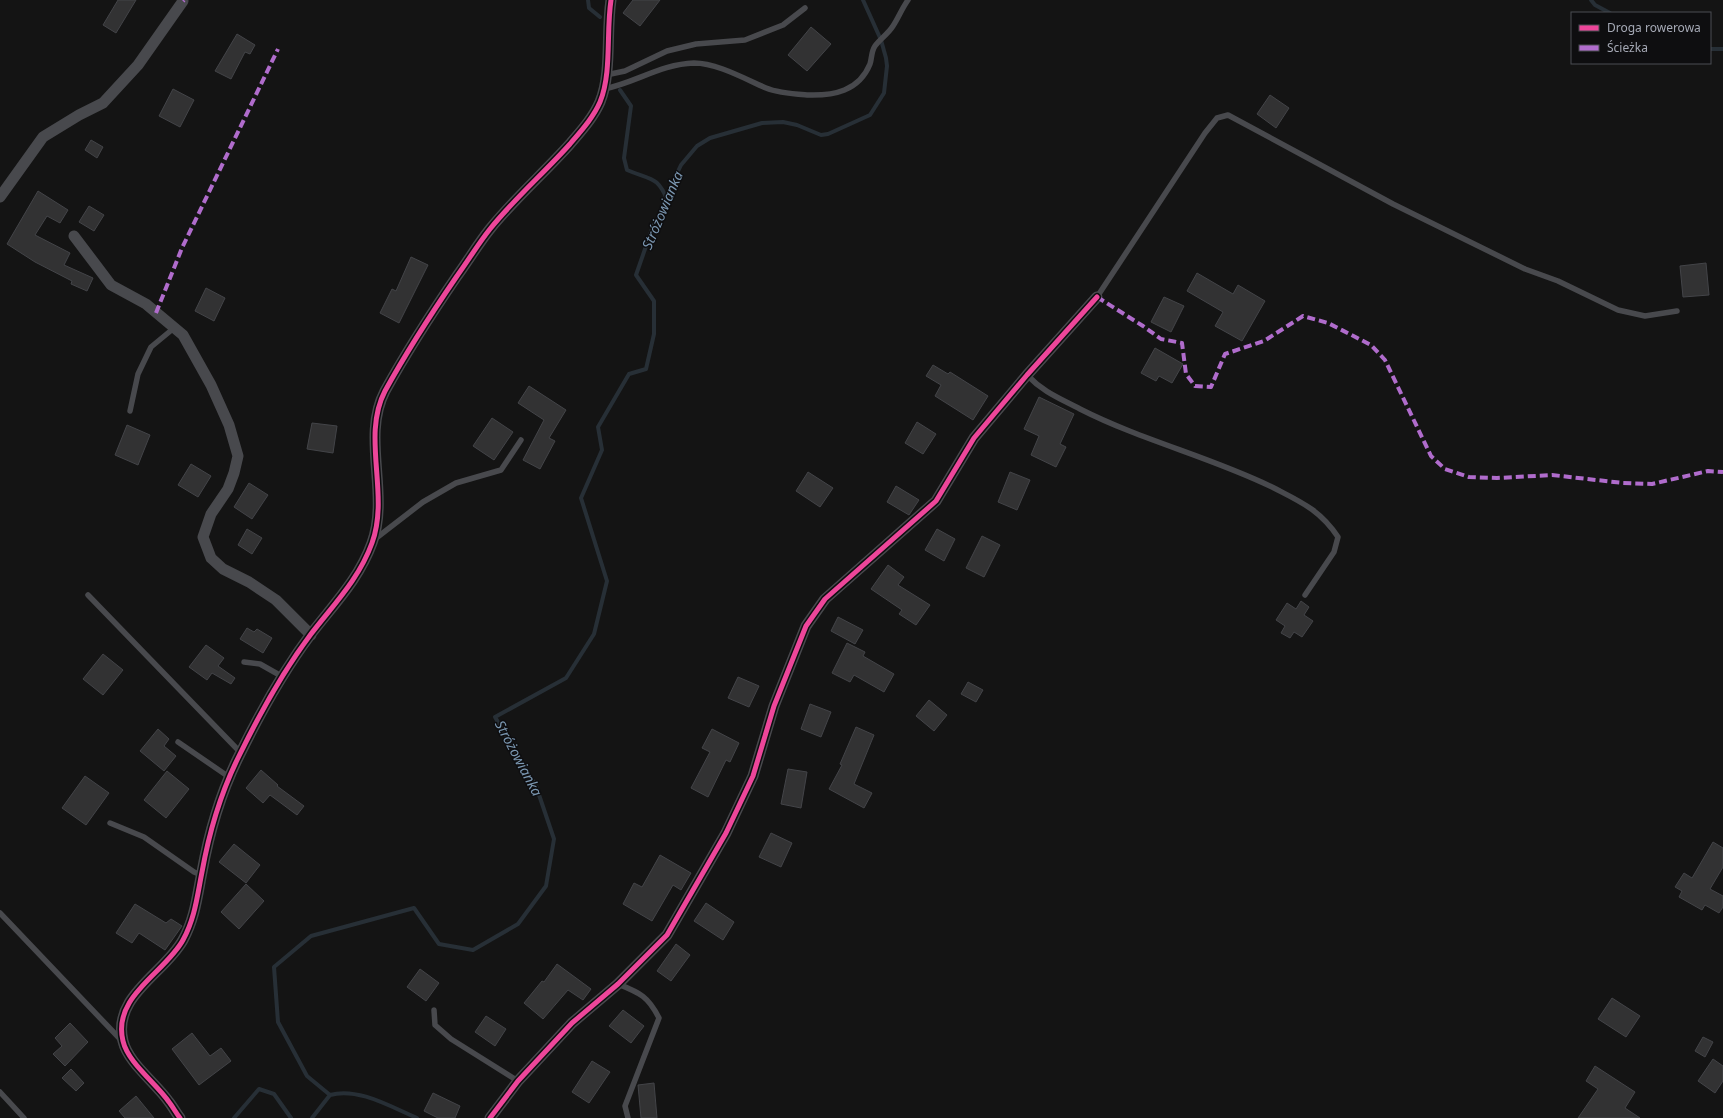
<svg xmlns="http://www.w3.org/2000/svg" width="1723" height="1118" font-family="'Noto Sans',sans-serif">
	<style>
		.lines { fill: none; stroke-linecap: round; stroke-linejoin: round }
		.stream { stroke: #272f36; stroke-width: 4 }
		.building { fill: #323233; stroke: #434448 }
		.lane { stroke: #48494d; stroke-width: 5.5 }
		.street { stroke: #48494d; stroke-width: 11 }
		.quiet { stroke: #b06ccc; stroke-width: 4; stroke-dasharray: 8 4; stroke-linecap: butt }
		.cycleway-casing { stroke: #0e0e10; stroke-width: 8 }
		.cycleway { stroke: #ed469a; stroke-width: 5 }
		.labels { text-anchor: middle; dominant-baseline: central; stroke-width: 3; stroke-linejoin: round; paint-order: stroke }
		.water-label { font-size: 14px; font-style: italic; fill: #7b97b1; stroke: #0e0e10 }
	</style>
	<rect width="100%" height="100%" fill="#141414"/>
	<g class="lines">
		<path class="stream" d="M 588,0 L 589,8 L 600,17
			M 1591,0 L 1595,5 L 1610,13
			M 1710,49 L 1723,49
			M 620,90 L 631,106 L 624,158 L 627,170 C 650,180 658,175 668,202
			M 330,1095 C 358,1087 391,1107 417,1118
			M 234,1118 L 259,1089 L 274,1094 L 291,1118
			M 312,1118 L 330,1095 L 307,1076 L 278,1022 L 274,967 L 311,936 L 414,908 L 439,944 L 473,950 L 518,924 L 546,886 L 554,839 L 536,786 L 495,717 L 566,678 L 594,634 L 607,581 L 581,498 L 602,450 L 598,427 L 629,374 L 646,369 L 654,334 L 654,301 L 636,275 L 653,226 L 668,203 L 671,186 L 681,165 L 697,146 L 710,138 L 762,123 L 783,122 L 797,125 L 821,135 L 828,134 L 870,115 L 884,93 L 887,66 L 886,58 L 881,40 L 863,0"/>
	</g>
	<path class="building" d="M 118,0 L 136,0 L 116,33 L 103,25 Z
		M 633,0 L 660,0 L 640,26 L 623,13 Z
		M 811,27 L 831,44 L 807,71 L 788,55 Z
		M 237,34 L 255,45 L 250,54 L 245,52 L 231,79 L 215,71 Z
		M 173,89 L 194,100 L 180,127 L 159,116 Z
		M 1270,95 L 1289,108 L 1276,128 L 1257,114 Z
		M 91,140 L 103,147 L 97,158 L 85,150 Z
		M 38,191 L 68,210 L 60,223 L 47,216 L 35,235 L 70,253 L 64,265 L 93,278 L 87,291 L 71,284 L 72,281 L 35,262 L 7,244 Z
		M 89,206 L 104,215 L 94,231 L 79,222 Z
		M 411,257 L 428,265 L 399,323 L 380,313 L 392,289 L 396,291 Z
		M 1706,263 L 1709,295 L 1683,297 L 1680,266 Z
		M 1197,273 L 1233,294 L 1238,285 L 1265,301 L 1242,341 L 1215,326 L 1223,312 L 1187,291 Z
		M 206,288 L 225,298 L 214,321 L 195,311 Z
		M 1164,297 L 1184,306 L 1171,332 L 1151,322 Z
		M 1155,348 L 1183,364 L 1172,383 L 1159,376 L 1156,381 L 1141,373 Z
		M 933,365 L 948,374 L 950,372 L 988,396 L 973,420 L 935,396 L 941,385 L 926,376 Z
		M 529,386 L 566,410 L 549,438 L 555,441 L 540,469 L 523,460 L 544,420 L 518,403 Z
		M 1039,397 L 1074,414 L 1060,444 L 1066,447 L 1056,467 L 1031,455 L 1039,436 L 1024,429 Z
		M 492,418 L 513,432 L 494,460 L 473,446 Z
		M 917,422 L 936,434 L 923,454 L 905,443 Z
		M 312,423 L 337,426 L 333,453 L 307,449 Z
		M 127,425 L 150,435 L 138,465 L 115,455 Z
		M 191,464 L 211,476 L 198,497 L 178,485 Z
		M 808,472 L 833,488 L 820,507 L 796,491 Z
		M 1010,472 L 1030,480 L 1017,510 L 998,502 Z
		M 249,483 L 268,495 L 252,519 L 234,507 Z
		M 896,486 L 919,500 L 909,515 L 887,502 Z
		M 247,529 L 262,538 L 252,554 L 238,545 Z
		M 937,529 L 955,539 L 944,561 L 925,550 Z
		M 982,536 L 1000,545 L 984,577 L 966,568 Z
		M 888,565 L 904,577 L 898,585 L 930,605 L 916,625 L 899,614 L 902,610 L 871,589 Z
		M 1301,601 L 1309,607 L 1304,615 L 1313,621 L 1302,637 L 1294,632 L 1290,638 L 1281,633 L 1285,626 L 1276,620 L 1287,603 L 1296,609 Z
		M 838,617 L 863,630 L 855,644 L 831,631 Z
		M 247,628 L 254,632 L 257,629 L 272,638 L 263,653 L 240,639 Z
		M 847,643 L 865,652 L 863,656 L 894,674 L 884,692 L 854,675 L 850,682 L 832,673 Z
		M 206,645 L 224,658 L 218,666 L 235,678 L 231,684 L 212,673 L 207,680 L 189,667 Z
		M 103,654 L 123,670 L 103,695 L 83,679 Z
		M 738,677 L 759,686 L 749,707 L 728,698 Z
		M 968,682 L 983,690 L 976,702 L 961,694 Z
		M 929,700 L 947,715 L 934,731 L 916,716 Z
		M 810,704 L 831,712 L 821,737 L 801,729 Z
		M 856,727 L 874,735 L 854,784 L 872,793 L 864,808 L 829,789 L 842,765 L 840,764 Z
		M 158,729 L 169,739 L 164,746 L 176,756 L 164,771 L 140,751 Z
		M 712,729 L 739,743 L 730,762 L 726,760 L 708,797 L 691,788 L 710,752 L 702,748 Z
		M 788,769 L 807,772 L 801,808 L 781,804 Z
		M 261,770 L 278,785 L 277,786 L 304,806 L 297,815 L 270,795 L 263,803 L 246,788 Z
		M 167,771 L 189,789 L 166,818 L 144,800 Z
		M 85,776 L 109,793 L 86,825 L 62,808 Z
		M 771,833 L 792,843 L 781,867 L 759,857 Z
		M 1713,842 L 1723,848 L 1723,867 L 1710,889 L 1723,896 L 1723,907 L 1719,913 L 1705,905 L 1702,910 L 1679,897 L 1682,891 L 1675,887 L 1684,873 L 1692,878 Z
		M 234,844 L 260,865 L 246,883 L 219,862 Z
		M 660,855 L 691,873 L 681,890 L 673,885 L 652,921 L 623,904 L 634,883 L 642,887 Z
		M 246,884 L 264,901 L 239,929 L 221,912 Z
		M 706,903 L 734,922 L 723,940 L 694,921 Z
		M 135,904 L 166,923 L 171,919 L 182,926 L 165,950 L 139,933 L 132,943 L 116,933 Z
		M 676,944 L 690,955 L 671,981 L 657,971 Z
		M 557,964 L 591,989 L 583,1000 L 568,990 L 543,1019 L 524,1003 L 542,981 L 544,982 Z
		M 420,969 L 439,983 L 426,1001 L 407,987 Z
		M 1612,998 L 1640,1016 L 1626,1037 L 1598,1019 Z
		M 623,1010 L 644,1026 L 631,1043 L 609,1026 Z
		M 486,1016 L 506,1029 L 495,1046 L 475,1032 Z
		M 70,1023 L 88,1042 L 65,1066 L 53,1054 L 62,1046 L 55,1038 Z
		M 192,1033 L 210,1056 L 221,1048 L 231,1061 L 199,1085 L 172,1049 Z
		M 1703,1037 L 1713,1042 L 1705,1057 L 1695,1051 Z
		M 1713,1059 L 1723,1066 L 1723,1081 L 1715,1093 L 1698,1081 Z
		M 592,1061 L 610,1072 L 589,1103 L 572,1092 Z
		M 1595,1066 L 1635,1092 L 1625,1108 L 1640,1118 L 1578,1118 L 1598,1089 L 1586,1081 Z
		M 71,1069 L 84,1083 L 76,1091 L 62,1078 Z
		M 654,1083 L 657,1118 L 641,1118 L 638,1085 Z
		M 433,1093 L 460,1106 L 455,1118 L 438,1118 L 424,1111 Z
		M 136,1096 L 154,1118 L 125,1118 L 119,1111 Z"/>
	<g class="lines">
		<path class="lane" d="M 606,75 L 625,71 L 667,51 L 696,44 L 745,40 L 783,25 L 805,8
			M 604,89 C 635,83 661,64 694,63 C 717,63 745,79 766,88 C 778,93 794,94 807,95 C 834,96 859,91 870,64 C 872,58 871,52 875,46 C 880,39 888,34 893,26 C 899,17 901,10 908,0
			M 1097,297 L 1205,133 L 1217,118 L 1228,115 L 1393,204 L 1525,269 L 1558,281 L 1618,310 L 1645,316 L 1677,311
			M 1027,375 C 1043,392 1059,398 1080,409 C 1143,441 1211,457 1274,488 C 1301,502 1320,510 1338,537 L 1334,552 L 1305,595
			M 130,411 L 138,374 L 151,347 L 174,328
			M 375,539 L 423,502 L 456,483 L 501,470 L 521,440
			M 88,595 L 241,753
			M 244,662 L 260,664 L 283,677
			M 178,742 L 229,777
			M 110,823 L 144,837 L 194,872 L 201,875
			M 0,913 L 121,1040
			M 618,984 C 640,993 648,996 659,1018 L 625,1106 L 628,1118
			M 434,1010 L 435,1025 L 451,1039 L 518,1081
			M 0,1092 L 24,1118"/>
		<path class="street" d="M 0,197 L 43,137 L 79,115 L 103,103 L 138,65 L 183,1
			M 74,236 L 111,285 L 146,304 L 183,335 L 211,385 L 229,425 L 238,456 L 234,473 L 228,489 L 211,514 L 203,537 L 211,558 L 223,569 L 249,582 L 276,600 L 311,635
			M 180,1118 C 176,1113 173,1107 169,1102 C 156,1083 128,1063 123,1041 C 112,996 165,973 183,940 C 195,918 197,897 202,872 C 209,833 221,792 239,756 C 259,715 284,670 311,634 C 334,604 359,579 372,543 C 390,494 361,437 385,391 C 407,351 431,314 457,276 C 468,261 478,244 490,229 C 514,199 544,173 570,144 C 581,131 593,118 600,102 C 612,73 606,32 611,0
			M 490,1118 L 518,1081 L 572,1023 L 618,984 L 667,935 L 726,833 L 753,776 L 774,706 L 806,626 L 825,599 L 936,501 L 974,438 L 1027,375 L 1097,297"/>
		<path class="quiet" d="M 183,1 L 184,0
			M 1097,297 L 1143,326 L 1161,339 L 1182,343 L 1186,374 L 1195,386 L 1211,387 L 1225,354 L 1264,341 L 1303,316 L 1328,323 L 1371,345 L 1385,360 L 1431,456 L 1445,469 L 1469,477 L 1497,478 L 1552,475 L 1623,483 L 1652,484 L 1708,471 L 1723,472
			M 156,313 L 182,248 L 278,49"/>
		<defs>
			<path id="cycleway" d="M 180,1118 C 176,1113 173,1107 169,1102 C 156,1083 128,1063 123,1041 C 112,996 165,973 183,940 C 195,918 197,897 202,872 C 209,833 221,792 239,756 C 259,715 284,670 311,634 C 334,604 359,579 372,543 C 390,494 361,437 385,391 C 407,351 431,314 457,276 C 468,261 478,244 490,229 C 514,199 544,173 570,144 C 581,131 593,118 600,102 C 612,73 606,32 611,0
				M 490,1118 L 518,1081 L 572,1023 L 618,984 L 667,935 L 726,833 L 753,776 L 774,706 L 806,626 L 825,599 L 936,501 L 974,438 L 1027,375 L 1097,297"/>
		</defs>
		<use href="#cycleway" class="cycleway-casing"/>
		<use href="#cycleway" class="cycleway"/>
	</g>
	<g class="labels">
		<g class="water-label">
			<text transform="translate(662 210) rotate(-67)">Stróżowianka</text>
			<text transform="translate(519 758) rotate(62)">Stróżowianka</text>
		</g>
	</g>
	<rect x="1571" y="12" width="140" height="52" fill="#0e0e10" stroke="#4a4c52"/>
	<rect x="1579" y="25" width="20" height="6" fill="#ed469a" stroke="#4a4c52"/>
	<text x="1607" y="32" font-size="12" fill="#a5a9b5">Droga rowerowa</text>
	<rect x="1579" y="45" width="20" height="6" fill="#b06ccc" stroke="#4a4c52"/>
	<text x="1607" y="52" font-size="12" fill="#a5a9b5">Ścieżka</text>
</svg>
